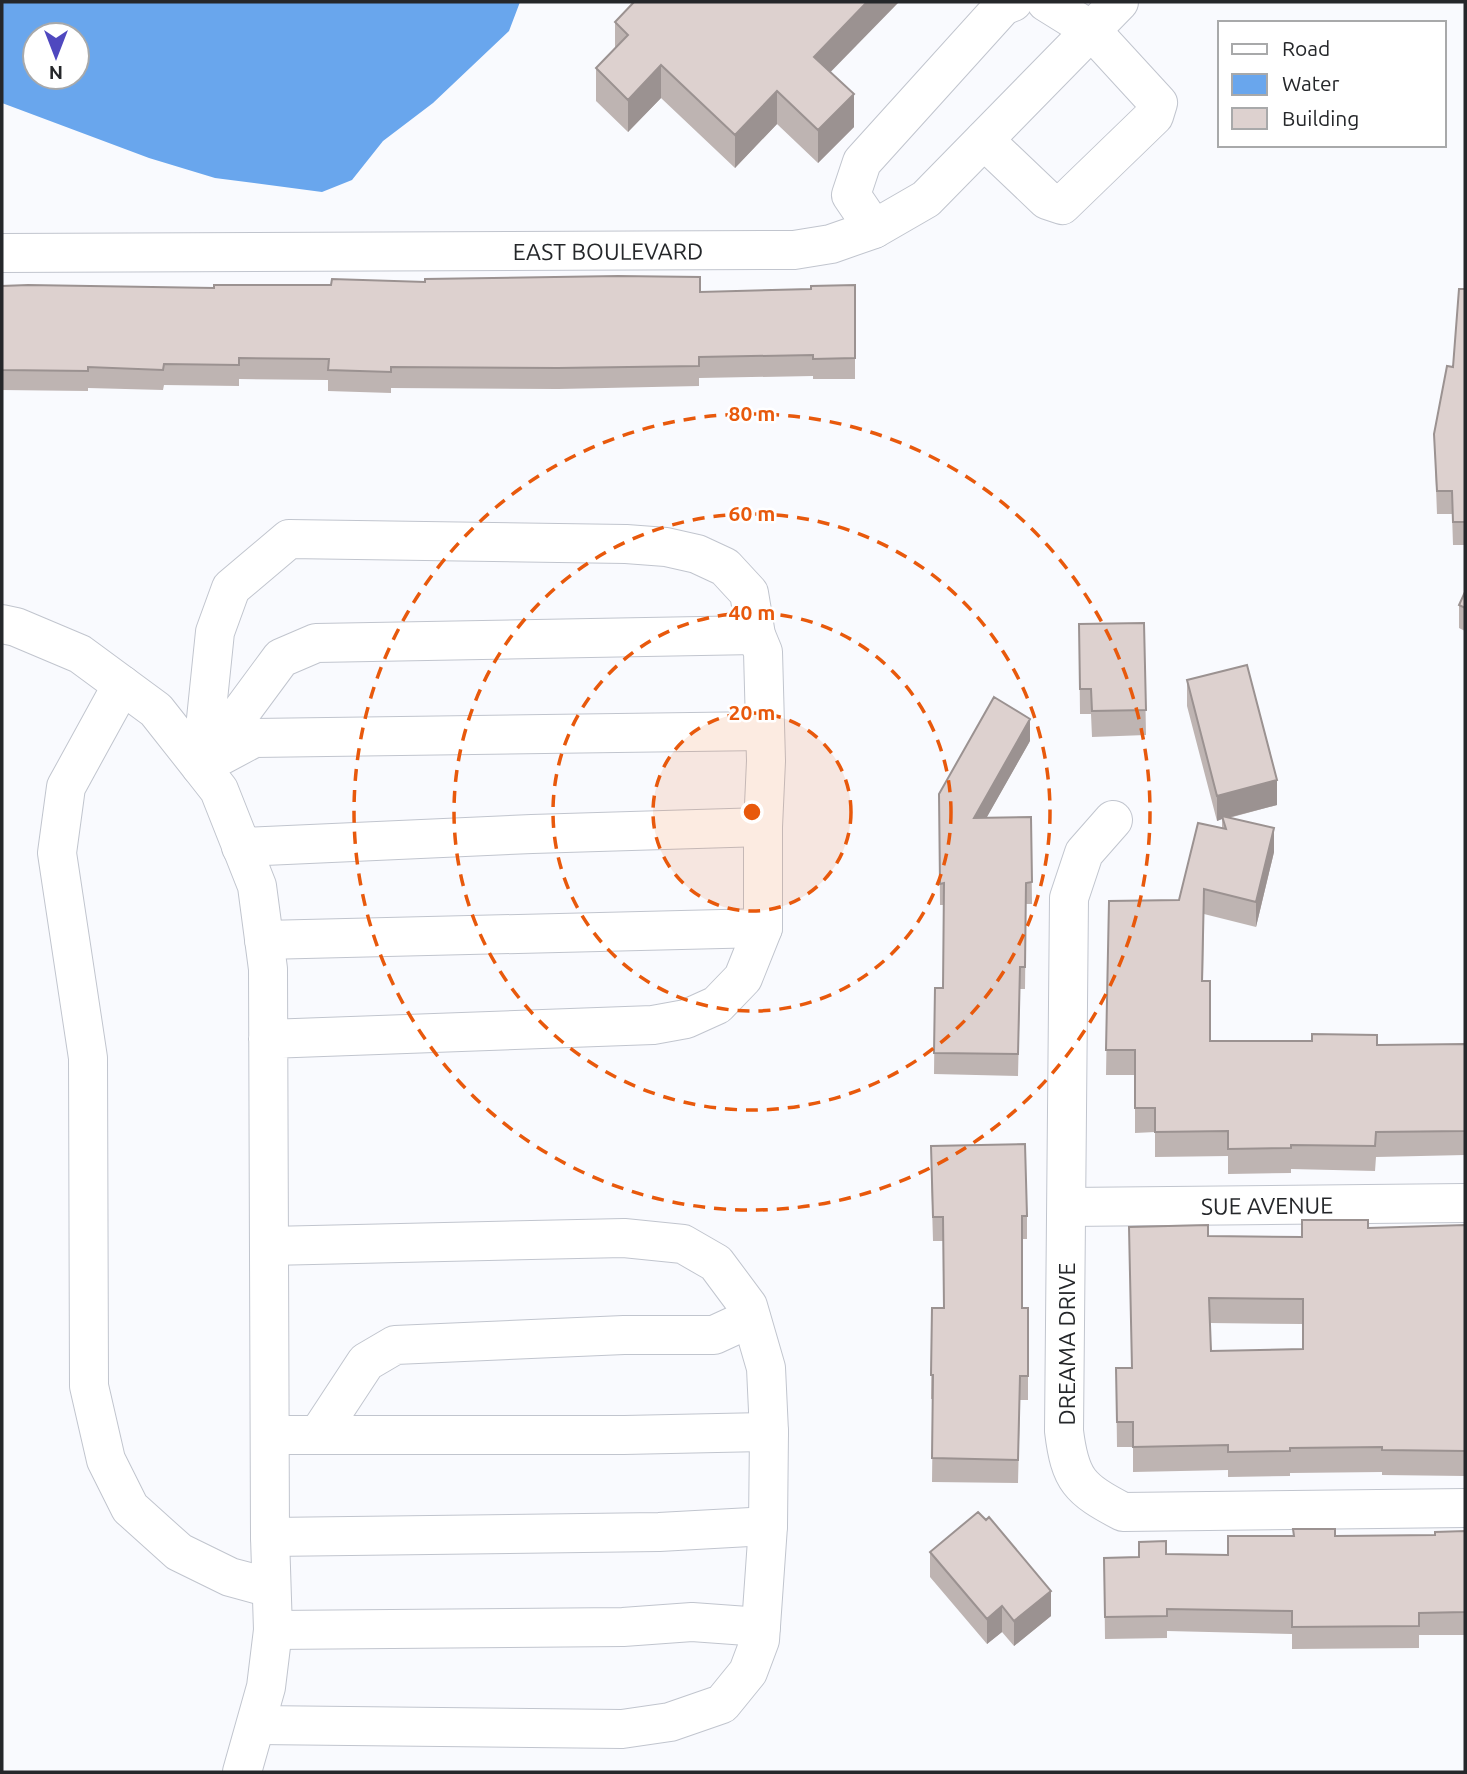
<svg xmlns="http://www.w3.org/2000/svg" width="1467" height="1774" font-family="Ubuntu,sans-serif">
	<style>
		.water { fill: #69a6ed; fill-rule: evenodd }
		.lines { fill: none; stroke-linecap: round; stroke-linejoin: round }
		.minor-casing { stroke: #c1c5ce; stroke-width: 40 }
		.minor { stroke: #fff; stroke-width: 38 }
		.wall { fill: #beb4b2; fill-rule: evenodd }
		.shaded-wall { fill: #9b9291 }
		.building { fill: #ddd1cf; stroke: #9b9291; stroke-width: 2; fill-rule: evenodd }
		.ring { fill: none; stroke: #e8590c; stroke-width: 3.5; stroke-dasharray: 12 9 }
		.labels { text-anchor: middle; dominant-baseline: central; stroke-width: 5; stroke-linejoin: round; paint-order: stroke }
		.street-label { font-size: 23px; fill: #25272a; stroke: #fff }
		.centre { fill: #e8590c; stroke: #fff; stroke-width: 3.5 }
		.ring-label { font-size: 21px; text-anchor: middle; font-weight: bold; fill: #e8590c; stroke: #fff; stroke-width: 5; stroke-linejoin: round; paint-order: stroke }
	</style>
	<rect width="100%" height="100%" fill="#f9fafe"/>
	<path class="water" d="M 2,2 L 520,2 L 509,31 L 433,103 L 383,141 L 352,180 L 322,192 L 215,178 L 149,158 L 2,103 ZM 35,35 L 77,35 L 77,77 L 35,77 Z"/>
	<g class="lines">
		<defs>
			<g id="minor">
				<path d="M 984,140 L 1047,200 L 1062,205 L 1154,116 L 1158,103 L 1091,30 L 1046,2"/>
				<path d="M 874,229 L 851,195 L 862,162 L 1003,6 L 1013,2"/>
				<path id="s1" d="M 2,253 L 794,250 L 831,244 L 874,229 L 926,199 L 1119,2"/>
				<path d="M 2,624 L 16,627 L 80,654 L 156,710 L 201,767"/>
				<path d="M 122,685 L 66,787 L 57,853 L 88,1058 L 89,1386 L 106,1460 L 130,1508 L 179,1552 L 230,1577 L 271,1588"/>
				<path d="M 209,762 L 254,738 L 765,731"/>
				<path d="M 202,765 L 281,658 L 316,643 L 756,635"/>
				<path d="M 1113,820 L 1084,853 L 1069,898 L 1064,1431 C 1070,1480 1079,1489 1123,1512 L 1465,1508"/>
				<path d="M 241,847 L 532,834 L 763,827"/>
				<path d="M 264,940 L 763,928"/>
				<path id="s2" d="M 1067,1207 L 1465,1203"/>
				<path d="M 270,1435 L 318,1435 L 366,1362 L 395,1345 L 624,1335 L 714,1335 L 751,1318"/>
				<path d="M 318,1435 L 624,1435 L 769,1432"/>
				<path d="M 270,1537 L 659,1532 L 768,1526"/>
				<path d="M 273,1630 L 623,1627 L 692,1622 L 761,1627"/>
				<path d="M 257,1725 L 622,1729 L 670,1722 L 722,1704 L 748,1672 L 760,1640 L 768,1526 L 769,1432 L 766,1368 L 748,1306 L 716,1263 L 683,1244 L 624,1238 L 269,1246"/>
				<path d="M 242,1772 L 266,1687 L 273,1630 L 270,1537 L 268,969 L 257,886 L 219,790 L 201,767 L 215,632 L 231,588 L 289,539 L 626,544 L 666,547 L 697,554 L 725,567 L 749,593 L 756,635 L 763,652 L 766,761 L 763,827 L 763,928 L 743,978 L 717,1005 L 686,1019 L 653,1025 L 268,1039"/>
			</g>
		</defs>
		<use href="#minor" class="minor-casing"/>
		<use href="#minor" class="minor"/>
	</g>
	<path class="wall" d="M 615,22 L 831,72 L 854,127 L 818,163 L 777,124 L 735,168 L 661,98 L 628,132 L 596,101 L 596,68 L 615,49 Z
		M 855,285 L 855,379 L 813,379 L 813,376 L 699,378 L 699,386 L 558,389 L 391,388 L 391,393 L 328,391 L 328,380 L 239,379 L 239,386 L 164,385 L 163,390 L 88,388 L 88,391 L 2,390 L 2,286 L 700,292 L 811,289 Z
		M 1465,289 L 1465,545 L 1453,545 L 1452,514 L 1437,514 L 1434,434 L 1453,367 Z
		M 1465,592 L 1465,631 L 1459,628 L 1459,605 Z
		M 1144,623 L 1146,735 L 1092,737 L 1091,714 L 1080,714 L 1079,624 Z
		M 1187,680 L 1277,805 L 1229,818 L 1274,852 L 1256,927 L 1204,914 L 1203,981 L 1210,1041 L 1377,1045 L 1465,1044 L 1465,1155 L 1376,1157 L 1375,1171 L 1291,1169 L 1291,1173 L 1228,1174 L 1228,1156 L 1155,1157 L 1155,1132 L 1135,1133 L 1135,1075 L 1106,1075 L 1109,901 L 1179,900 L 1222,828 L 1222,819 L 1217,821 L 1187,706 Z
		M 1030,741 L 986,818 L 1031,817 L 1032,904 L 1026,904 L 1025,989 L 1020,989 L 1018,1076 L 934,1074 L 935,988 L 943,988 L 944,905 L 940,905 L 939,794 Z
		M 931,1170 L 1027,1216 L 1027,1239 L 1022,1239 L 1022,1308 L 1028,1308 L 1028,1400 L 1020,1400 L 1018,1483 L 932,1482 L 933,1399 L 931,1399 L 932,1308 L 944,1308 L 943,1241 L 933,1241 Z
		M 1465,1225 L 1465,1476 L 1382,1475 L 1382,1472 L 1290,1473 L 1290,1476 L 1228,1477 L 1228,1470 L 1133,1472 L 1133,1447 L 1117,1447 L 1116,1368 L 1131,1368 L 1208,1236 L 1302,1237 L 1368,1228 ZM 1210,1323 L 1303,1324 L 1303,1349 L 1211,1351 Z
		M 1465,1531 L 1465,1635 L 1419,1635 L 1419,1648 L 1292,1649 L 1292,1634 L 1167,1631 L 1167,1638 L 1105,1639 L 1104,1558 L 1139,1557 L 1166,1554 L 1228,1555 L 1335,1536 L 1435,1535 Z
		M 930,1552 L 1051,1616 L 1014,1646 L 1002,1632 L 987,1644 L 930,1577 Z"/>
	<path class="shaded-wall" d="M 867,2 L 899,2 L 814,89 L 814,57 Z
		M 661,65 L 661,98 L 628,132 L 628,100 Z
		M 777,91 L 777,124 L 735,168 L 735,135 Z
		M 854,94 L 854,127 L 818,163 L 818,130 Z
		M 1030,719 L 1030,741 L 974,840 L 974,818 Z
		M 1277,780 L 1277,805 L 1223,819 L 1222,816 L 1222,819 L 1217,821 L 1217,796 Z
		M 1274,828 L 1274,852 L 1256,927 L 1256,902 Z
		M 1051,1591 L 1051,1616 L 1014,1646 L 1014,1621 Z
		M 1002,1606 L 1002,1632 L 987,1644 L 987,1619 Z"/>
	<path class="building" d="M 634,2 L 867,2 L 814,57 L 854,94 L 818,130 L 777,91 L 735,135 L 661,65 L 628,100 L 596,68 L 628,35 L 615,22 Z
		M 618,276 L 700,277 L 700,292 L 811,289 L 811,286 L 855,285 L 855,358 L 813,359 L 813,355 L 699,357 L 699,366 L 558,368 L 391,367 L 391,372 L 328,370 L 329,359 L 239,358 L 239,365 L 164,364 L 163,370 L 88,367 L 88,371 L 2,370 L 2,286 L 28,285 L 214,288 L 214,285 L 331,285 L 332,279 L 425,282 L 425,279 Z
		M 1459,289 L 1465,289 L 1465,522 L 1453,522 L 1452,491 L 1437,491 L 1434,434 L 1447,366 L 1453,367 Z
		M 1465,592 L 1465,608 L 1459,605 Z
		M 1144,623 L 1146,710 L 1092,711 L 1091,689 L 1080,689 L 1079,624 Z
		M 1247,665 L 1277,780 L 1217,796 L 1187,680 Z
		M 994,697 L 1030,719 L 974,818 L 1031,817 L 1032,882 L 1026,883 L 1025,967 L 1020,967 L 1018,1054 L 934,1053 L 935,988 L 943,988 L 944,883 L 940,884 L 939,794 Z
		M 1222,816 L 1274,828 L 1256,902 L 1204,889 L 1202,981 L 1210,981 L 1210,1041 L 1312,1041 L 1312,1034 L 1377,1035 L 1377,1045 L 1465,1044 L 1465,1131 L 1376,1132 L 1375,1146 L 1291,1145 L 1291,1148 L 1228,1149 L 1228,1131 L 1155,1132 L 1155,1108 L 1135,1108 L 1135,1050 L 1106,1050 L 1109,901 L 1179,900 L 1198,823 L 1226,829 Z
		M 1025,1144 L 1027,1216 L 1022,1216 L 1022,1308 L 1028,1308 L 1028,1376 L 1020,1376 L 1018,1460 L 932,1458 L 933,1375 L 931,1375 L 932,1308 L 944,1308 L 943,1217 L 933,1217 L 931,1146 Z
		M 1302,1220 L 1368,1220 L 1368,1228 L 1465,1225 L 1465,1451 L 1382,1450 L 1382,1447 L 1290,1448 L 1290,1451 L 1228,1452 L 1228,1445 L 1133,1447 L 1133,1422 L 1117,1422 L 1116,1368 L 1132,1368 L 1129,1227 L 1208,1225 L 1208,1236 L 1302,1237 ZM 1209,1298 L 1303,1299 L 1303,1349 L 1211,1351 Z
		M 978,1512 L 986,1520 L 989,1517 L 1051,1591 L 1014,1621 L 1002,1606 L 987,1619 L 930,1552 Z
		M 1293,1529 L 1335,1529 L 1335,1536 L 1435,1535 L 1435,1532 L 1465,1531 L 1465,1612 L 1419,1613 L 1419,1626 L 1292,1627 L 1292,1611 L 1167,1609 L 1167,1616 L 1105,1617 L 1104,1558 L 1139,1557 L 1139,1542 L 1166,1541 L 1166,1554 L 1228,1555 L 1228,1536 L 1294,1536 Z"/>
	<circle cx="752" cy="812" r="99" fill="#e8590c" fill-opacity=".12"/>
	<g class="ring">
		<circle cx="752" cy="812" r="99"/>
		<circle cx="752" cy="812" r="199"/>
		<circle cx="752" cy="812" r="298"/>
		<circle cx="752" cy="812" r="398"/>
	</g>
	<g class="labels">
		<g class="street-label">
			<text stroke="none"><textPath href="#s1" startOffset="606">EAST BOULEVARD</textPath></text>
			<text stroke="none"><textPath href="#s2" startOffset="200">SUE AVENUE</textPath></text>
			<text transform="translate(1066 1344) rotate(-90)">DREAMA DRIVE</text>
		</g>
	</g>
	<circle cx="752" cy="812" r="10" class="centre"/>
	<g class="ring-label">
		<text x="752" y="421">80 m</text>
		<text x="752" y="521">60 m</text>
		<text x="752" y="620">40 m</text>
		<text x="752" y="720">20 m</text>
	</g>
	<rect width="1467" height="1774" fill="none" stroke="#25272a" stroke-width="7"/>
	<rect x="1218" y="21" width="228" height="126" fill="#ffffff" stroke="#a8a9aa" stroke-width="2"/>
	<rect x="1232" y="44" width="35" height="10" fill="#ffffff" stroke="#a8a9aa" stroke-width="2"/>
	<text x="1282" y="56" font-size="21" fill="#25272a">Road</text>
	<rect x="1232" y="74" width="35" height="21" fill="#69a6ed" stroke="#a8a9aa" stroke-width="2"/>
	<text x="1282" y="91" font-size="21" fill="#25272a">Water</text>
	<rect x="1232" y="108" width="35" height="21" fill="#ddd1cf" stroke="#a8a9aa" stroke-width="2"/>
	<text x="1282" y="126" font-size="21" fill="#25272a">Building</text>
	<g transform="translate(56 56) rotate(180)"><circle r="33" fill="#ffffff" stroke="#a8a9aa" stroke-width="2"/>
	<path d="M0-5L12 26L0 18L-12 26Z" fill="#4f48bf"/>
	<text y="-10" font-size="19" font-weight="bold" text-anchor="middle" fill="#25272a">N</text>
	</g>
</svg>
